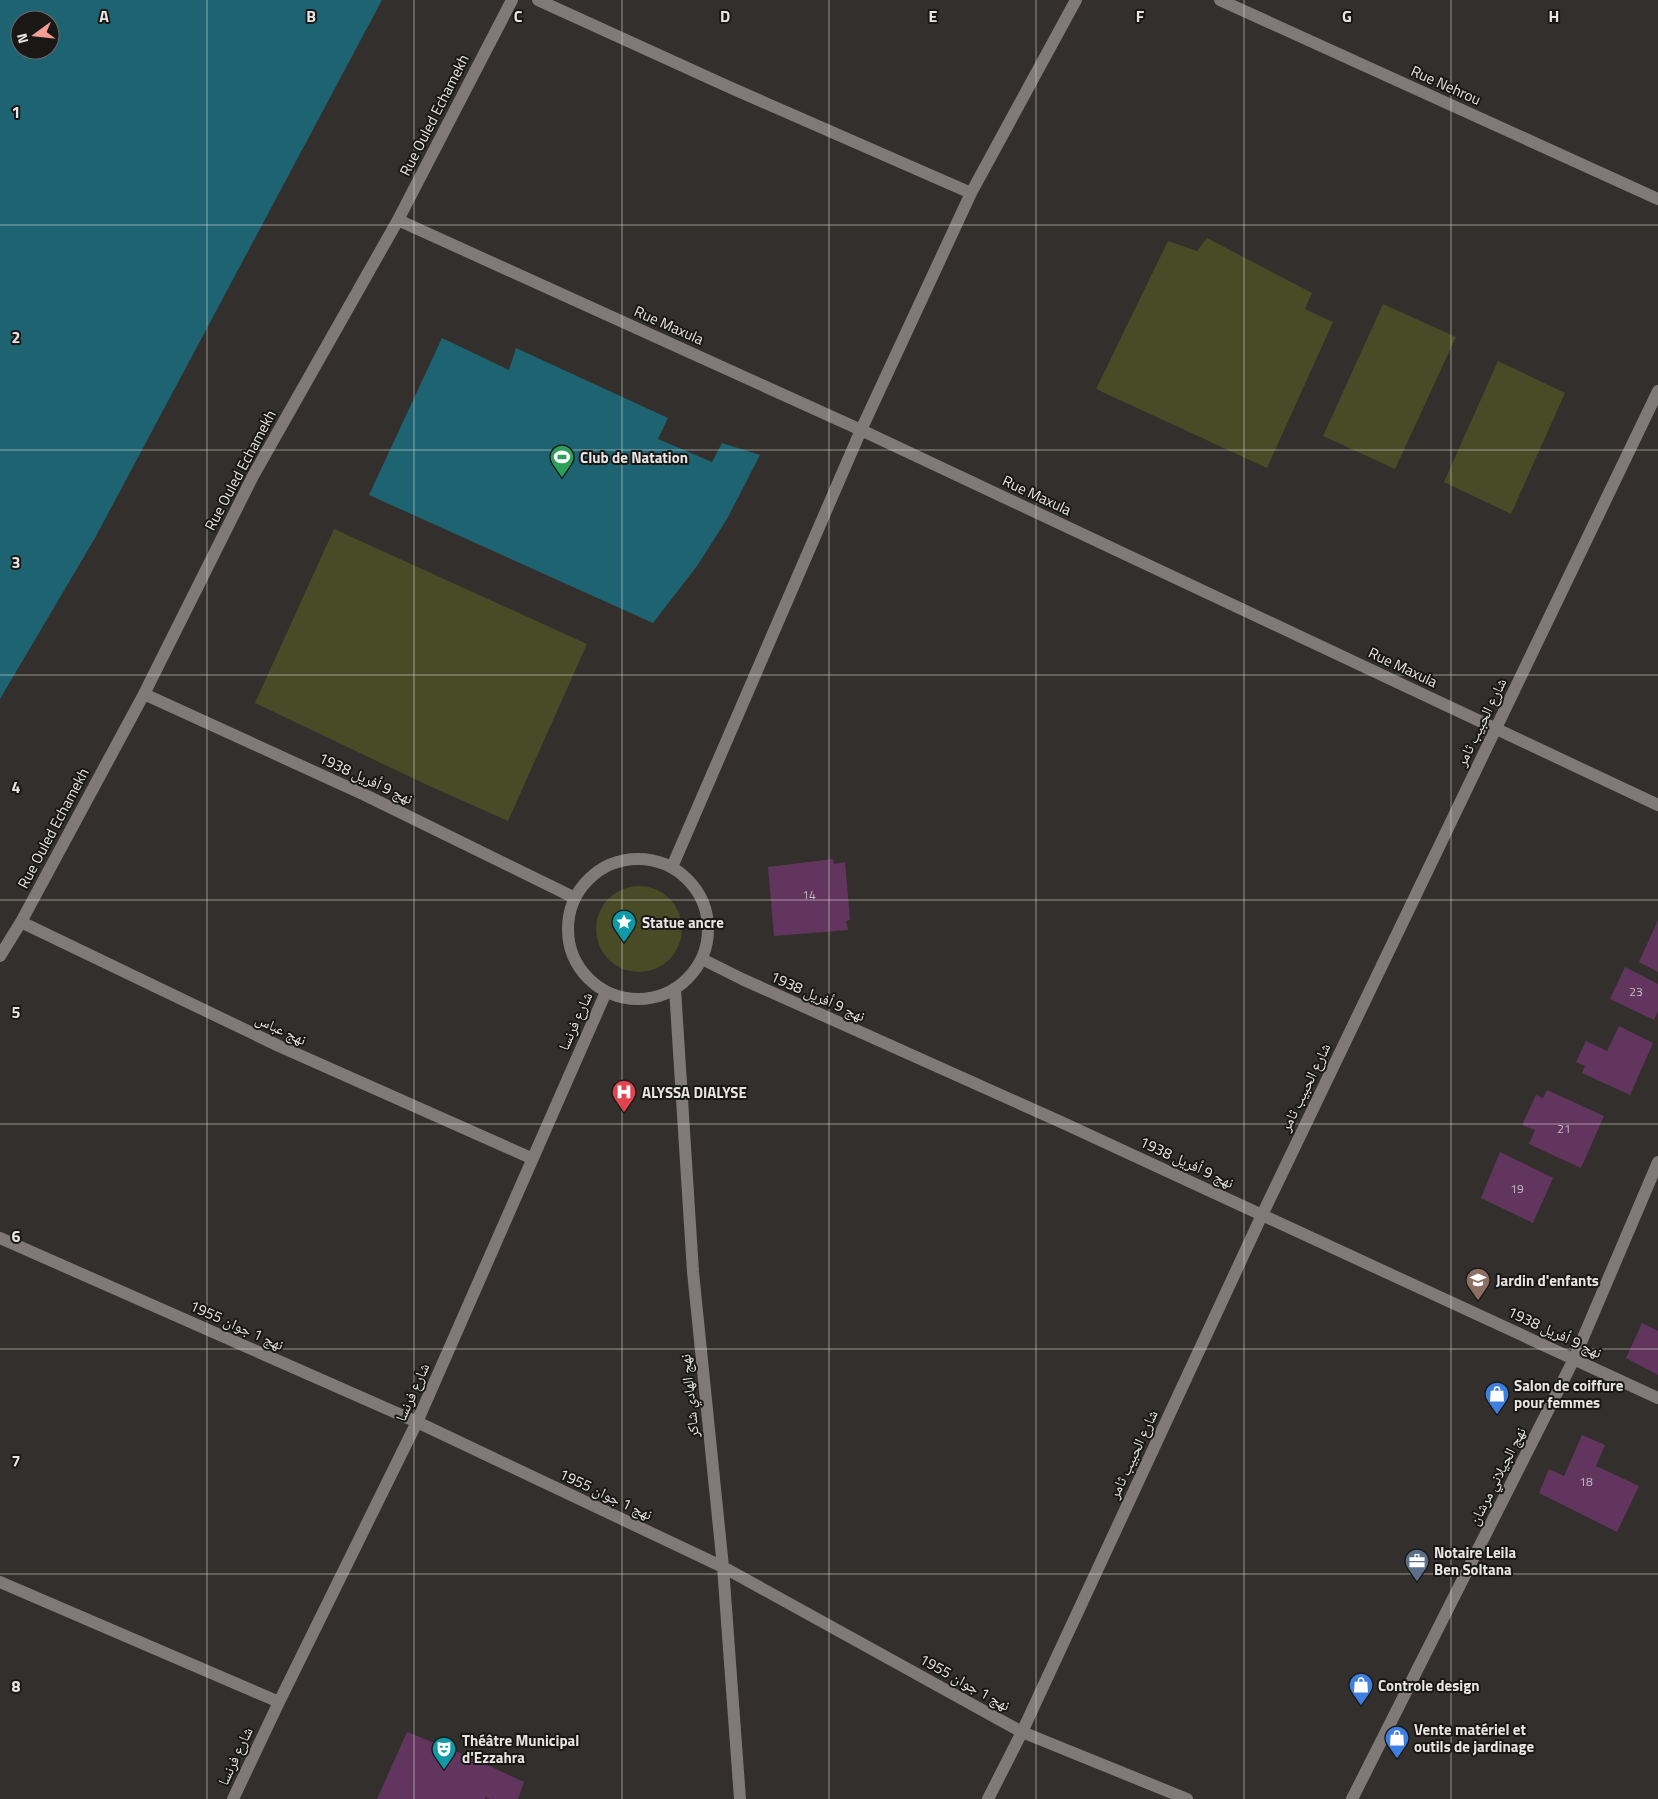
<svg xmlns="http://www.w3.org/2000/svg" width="1658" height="1799" font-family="'Titillium Web','Noto Naskh Arabic',sans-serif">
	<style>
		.green { fill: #484b25 }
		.water { fill: #1e6372; fill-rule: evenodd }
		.building { fill: #62355f }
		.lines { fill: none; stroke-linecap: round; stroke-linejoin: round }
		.minor { stroke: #7f7a77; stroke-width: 12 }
		.grid { fill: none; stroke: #e8e6e4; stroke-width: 1; stroke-opacity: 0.55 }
		.labels { text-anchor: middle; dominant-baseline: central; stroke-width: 4; stroke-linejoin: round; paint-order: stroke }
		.number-label { font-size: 12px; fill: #c6bac3 }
		.street-label { font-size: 15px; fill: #e8e6e4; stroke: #191816 }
		.poi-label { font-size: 15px; font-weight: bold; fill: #e8e6e4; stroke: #191816; text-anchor: start }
		.grid-label { font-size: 16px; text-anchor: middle; font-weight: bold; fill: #e8e6e4; stroke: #191816; stroke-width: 4; stroke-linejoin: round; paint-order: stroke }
	</style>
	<rect width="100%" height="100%" fill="#332f2c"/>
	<path class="green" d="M 1207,238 L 1312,293 L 1305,309 L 1333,322 L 1267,468 L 1096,389 L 1168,241 L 1197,251 Z
		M 1383,304 L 1456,337 L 1395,469 L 1323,436 Z
		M 1498,361 L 1565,393 L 1511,514 L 1444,482 Z
		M 334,529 L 587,644 L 508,821 L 425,784 L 255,703 Z
		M596 929a43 43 0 1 1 86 0a43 43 0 1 1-86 0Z"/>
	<path class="water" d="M 0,0 L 382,0 L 95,538 L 0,699 ZM 20,20 L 50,20 L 50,50 L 20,50 Z
		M 442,338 L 509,370 L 516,348 L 668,418 L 658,439 L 712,462 L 722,443 L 760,455 L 727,519 L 697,566 L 653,623 L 369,495 Z"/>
	<path class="building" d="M 833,859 L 834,864 L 845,862 L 850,920 L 846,921 L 848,930 L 774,936 L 768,867 Z
		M 1658,920 L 1658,972 L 1639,962 Z
		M 1625,967 L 1658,984 L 1658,1011 L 1654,1020 L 1610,999 Z
		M 1619,1026 L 1653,1043 L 1630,1095 L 1582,1073 L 1585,1066 L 1576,1062 L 1586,1041 L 1607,1051 Z
		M 1547,1090 L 1604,1116 L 1581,1168 L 1529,1144 L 1535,1130 L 1522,1125 L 1536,1095 L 1543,1098 Z
		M 1500,1152 L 1553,1178 L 1533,1223 L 1481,1198 Z
		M 1642,1323 L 1658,1331 L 1658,1375 L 1626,1358 Z
		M 1582,1435 L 1605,1445 L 1596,1466 L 1639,1486 L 1617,1532 L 1539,1493 L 1549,1469 L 1564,1476 Z
		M 407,1732 L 470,1757 L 524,1782 L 518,1799 L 490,1799 L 485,1797 L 485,1799 L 377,1799 Z"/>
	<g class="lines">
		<path class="minor" d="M 538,0 L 729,87 L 971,193
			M 1220,0 L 1658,199
			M 398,220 L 861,430 L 1658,805
			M 144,694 L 365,795 L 573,897
			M568 929a70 70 0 1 1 140 0a70 70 0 1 1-140 0Z
			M 672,867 L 861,430 L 971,193 L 1076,0
			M 21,922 L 279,1046 L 531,1158
			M 0,956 L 21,922 L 144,694 L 253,476 L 398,220 L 512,0
			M 702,959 L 742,979 L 1061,1122 L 1658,1398
			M 675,989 L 693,1272 L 723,1567 L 740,1799
			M 0,1238 L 417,1422 L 723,1567 L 1022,1732 L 1187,1799
			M 0,1582 L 279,1702
			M 233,1799 L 279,1702 L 417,1422 L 606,992
			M 988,1799 L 1022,1732 L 1262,1215 L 1658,391
			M 1352,1799 L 1574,1359 L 1658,1162"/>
	</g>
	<path class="grid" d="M 207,0 L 207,1799M 414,0 L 414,1799M 622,0 L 622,1799M 829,0 L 829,1799M 1036,0 L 1036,1799M 1244,0 L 1244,1799M 1451,0 L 1451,1799M 0,225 L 1658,225M 0,450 L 1658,450M 0,675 L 1658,675M 0,900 L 1658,900M 0,1124 L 1658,1124M 0,1349 L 1658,1349M 0,1574 L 1658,1574"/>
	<defs>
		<symbol id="stadium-pin" viewBox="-11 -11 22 30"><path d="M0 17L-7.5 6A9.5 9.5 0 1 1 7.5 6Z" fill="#2e9e5b" stroke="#191816"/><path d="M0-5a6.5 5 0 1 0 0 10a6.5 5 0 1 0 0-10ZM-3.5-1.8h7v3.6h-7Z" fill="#fff"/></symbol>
		<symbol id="sight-pin" viewBox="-11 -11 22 30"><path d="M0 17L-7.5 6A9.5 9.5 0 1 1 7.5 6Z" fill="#0f9aa8" stroke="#191816"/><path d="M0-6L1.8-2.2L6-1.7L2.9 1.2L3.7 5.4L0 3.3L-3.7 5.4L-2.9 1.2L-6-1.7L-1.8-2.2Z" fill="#fff"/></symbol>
		<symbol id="hospital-pin" viewBox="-11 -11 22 30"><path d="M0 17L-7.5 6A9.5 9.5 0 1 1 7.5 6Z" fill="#e0444e" stroke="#191816"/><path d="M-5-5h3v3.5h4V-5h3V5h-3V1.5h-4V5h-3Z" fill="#fff"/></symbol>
		<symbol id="school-pin" viewBox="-11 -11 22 30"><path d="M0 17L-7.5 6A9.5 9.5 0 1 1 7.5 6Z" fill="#8d6e63" stroke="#191816"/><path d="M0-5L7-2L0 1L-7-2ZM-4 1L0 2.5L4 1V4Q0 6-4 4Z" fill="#fff"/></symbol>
		<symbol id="shop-pin" viewBox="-11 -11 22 30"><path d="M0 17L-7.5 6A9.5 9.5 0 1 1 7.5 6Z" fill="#3f7fe0" stroke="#191816"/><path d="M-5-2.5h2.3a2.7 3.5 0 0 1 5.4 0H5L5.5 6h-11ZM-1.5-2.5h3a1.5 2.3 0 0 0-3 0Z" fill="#fff"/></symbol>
		<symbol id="office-pin" viewBox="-11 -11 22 30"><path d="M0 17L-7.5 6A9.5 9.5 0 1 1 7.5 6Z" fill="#5c6f8a" stroke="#191816"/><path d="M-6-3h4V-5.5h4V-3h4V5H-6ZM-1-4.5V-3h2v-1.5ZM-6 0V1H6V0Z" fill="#fff"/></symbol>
		<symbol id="theatre-pin" viewBox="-11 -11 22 30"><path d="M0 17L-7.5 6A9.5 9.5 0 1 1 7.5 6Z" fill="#0f9aa8" stroke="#191816"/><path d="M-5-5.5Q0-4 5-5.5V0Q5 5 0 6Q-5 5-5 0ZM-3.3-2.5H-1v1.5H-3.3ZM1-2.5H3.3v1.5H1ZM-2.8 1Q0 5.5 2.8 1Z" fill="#fff"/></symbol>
	</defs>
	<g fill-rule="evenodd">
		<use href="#stadium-pin" x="548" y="443" width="28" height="38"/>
		<use href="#sight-pin" x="610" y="908" width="28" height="38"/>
		<use href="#hospital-pin" x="610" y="1078" width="28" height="38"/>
		<use href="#school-pin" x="1464" y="1266" width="28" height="38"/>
		<use href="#shop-pin" x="1483" y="1380" width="28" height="38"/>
		<use href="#office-pin" x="1403" y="1547" width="28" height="38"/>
		<use href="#shop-pin" x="1347" y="1671" width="28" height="38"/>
		<use href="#shop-pin" x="1383" y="1724" width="28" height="38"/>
		<use href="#theatre-pin" x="430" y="1735" width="28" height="38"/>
	</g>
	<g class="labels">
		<g class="number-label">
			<text x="809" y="894">14</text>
			<text x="1636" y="991">23</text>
			<text x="1564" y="1128">21</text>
			<text x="1517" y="1188">19</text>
			<text x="1586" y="1481">18</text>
		</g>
		<g class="street-label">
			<text transform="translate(1446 85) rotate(24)">Rue Nehrou</text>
			<text transform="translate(434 115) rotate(-63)">Rue Ouled Echamekh</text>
			<text transform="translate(669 325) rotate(24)">Rue Maxula</text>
			<text transform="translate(240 470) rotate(-62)">Rue Ouled Echamekh</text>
			<text transform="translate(1037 495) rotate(25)">Rue Maxula</text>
			<text transform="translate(1403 667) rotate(25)">Rue Maxula</text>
			<text transform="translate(1481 722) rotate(-64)">شارع الحبيب ثامر</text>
			<text transform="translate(366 778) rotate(25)">نهج 9 أفريل 1938</text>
			<text transform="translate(53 828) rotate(-62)">Rue Ouled Echamekh</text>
			<text transform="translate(818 996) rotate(24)">نهج 9 أفريل 1938</text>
			<text transform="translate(575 1021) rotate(-66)">شارع فرنسا</text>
			<text transform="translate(281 1029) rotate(25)">نهج عباس</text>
			<text transform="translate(1305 1087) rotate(-64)">شارع الحبيب ثامر</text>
			<text transform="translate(1187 1162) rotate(25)">نهج 9 أفريل 1938</text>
			<text transform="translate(237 1325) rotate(24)">نهج 1 جوان 1955</text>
			<text transform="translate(1555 1332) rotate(25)">نهج 9 أفريل 1938</text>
			<text transform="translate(412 1392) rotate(-66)">شارع فرنسا</text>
			<text transform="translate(689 1396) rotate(-96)">نهج الهادي شاكر</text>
			<text transform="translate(1133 1454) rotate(-65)">شارع الحبيب ثامر</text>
			<text transform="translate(1497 1476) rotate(-63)">نهج الجيلاني مرشان</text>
			<text transform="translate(606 1494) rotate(25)">نهج 1 جوان 1955</text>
			<text transform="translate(965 1682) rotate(29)">نهج 1 جوان 1955</text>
			<text transform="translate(235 1756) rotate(-65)">شارع فرنسا</text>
		</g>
		<g class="poi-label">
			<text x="580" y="457">Club de Natation</text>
			<text x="642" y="922">Statue ancre</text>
			<text x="642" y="1092">ALYSSA DIALYSE</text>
			<text x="1496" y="1280">Jardin d'enfants</text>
			<text x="1514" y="1385">Salon de coiffure<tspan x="1514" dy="17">pour femmes</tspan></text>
			<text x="1434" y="1552">Notaire Leila<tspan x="1434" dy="17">Ben Soltana</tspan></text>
			<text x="1378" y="1685">Controle design</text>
			<text x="1414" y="1729">Vente matériel et<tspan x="1414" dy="17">outils de jardinage</tspan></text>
			<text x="462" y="1740">Théâtre Municipal<tspan x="462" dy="17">d'Ezzahra</tspan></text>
		</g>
	</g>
	<g class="grid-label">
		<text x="104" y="22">A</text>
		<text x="311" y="22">B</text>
		<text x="518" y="22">C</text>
		<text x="725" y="22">D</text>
		<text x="933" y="22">E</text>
		<text x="1140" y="22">F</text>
		<text x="1347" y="22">G</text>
		<text x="1554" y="22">H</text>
		<text x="16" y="118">1</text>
		<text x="16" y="343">2</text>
		<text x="16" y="568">3</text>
		<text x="16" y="793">4</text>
		<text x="16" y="1018">5</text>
		<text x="16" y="1242">6</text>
		<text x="16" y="1467">7</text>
		<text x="16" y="1692">8</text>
	</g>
	<g transform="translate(35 35) rotate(255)"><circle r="24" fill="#191816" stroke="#6c6a68"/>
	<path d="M0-4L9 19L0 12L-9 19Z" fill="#f59c95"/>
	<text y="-8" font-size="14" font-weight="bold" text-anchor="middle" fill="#e8e6e4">N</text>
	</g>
</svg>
